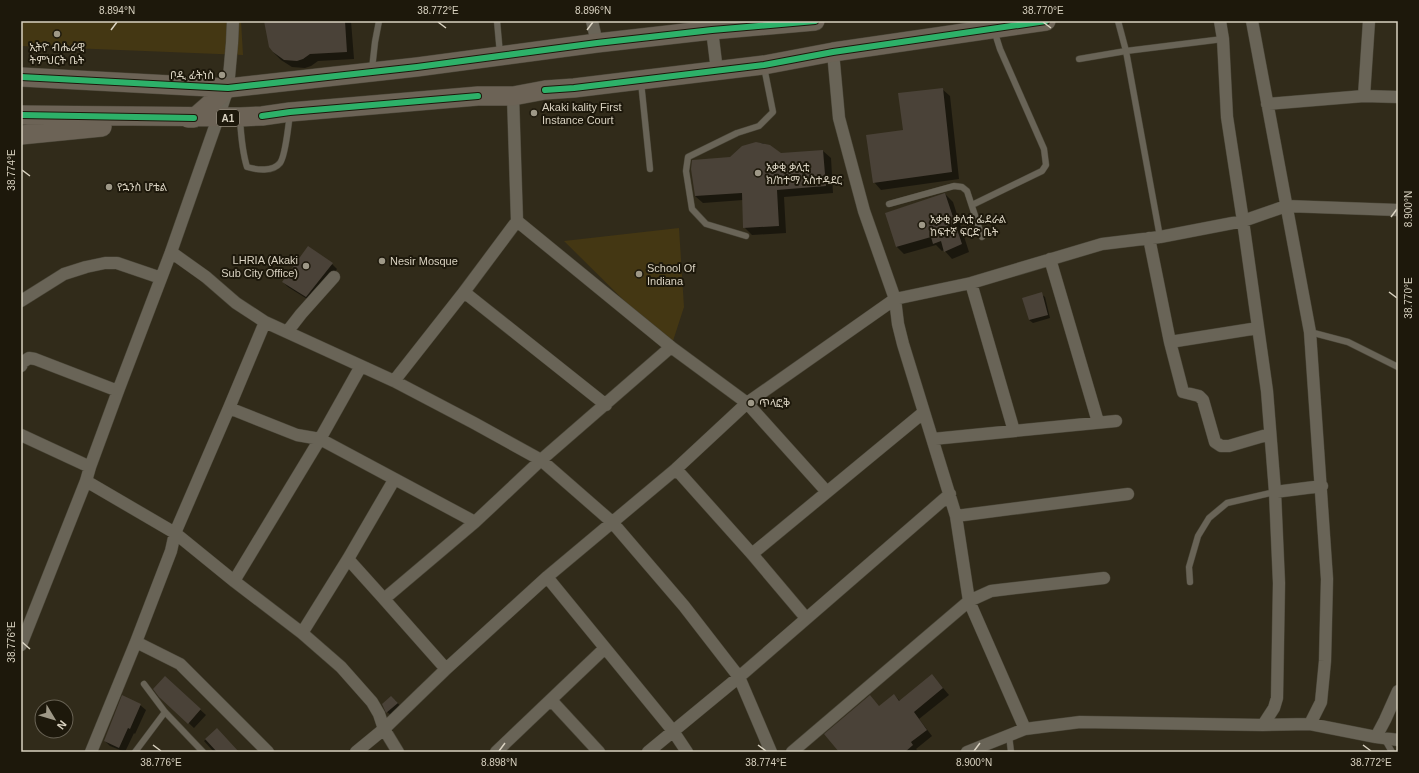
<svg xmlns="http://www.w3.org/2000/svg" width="1419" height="773" font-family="Helvetica,'Noto Sans Ethiopic',sans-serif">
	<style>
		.built { fill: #443713 }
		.shadow { fill: #0007 }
		.building { fill: #4a4238 }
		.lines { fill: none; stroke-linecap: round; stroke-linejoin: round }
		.lane-casing { stroke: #4a4638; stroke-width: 7 }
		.street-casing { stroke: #4a4638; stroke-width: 13 }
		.primary-casing { stroke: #4a4638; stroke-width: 20 }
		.lane { stroke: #696457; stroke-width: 6 }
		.street { stroke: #696457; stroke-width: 12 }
		.primary { stroke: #6c6356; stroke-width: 19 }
		.cycleway-casing { stroke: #1d180b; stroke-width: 8 }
		.cycleway { stroke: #2db169; stroke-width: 6 }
		.ticks { fill: none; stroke: #d9d2c1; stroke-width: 1.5 }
		.poi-dot { fill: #9e9887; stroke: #1d180b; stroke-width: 1.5 }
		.labels { text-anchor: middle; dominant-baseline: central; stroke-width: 4; stroke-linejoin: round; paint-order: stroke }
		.shield { fill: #1d180b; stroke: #a19a8a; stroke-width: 1 }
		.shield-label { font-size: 10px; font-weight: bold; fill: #d9d2c1 }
		.poi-label { font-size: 11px; fill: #d9d2c1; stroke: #1d180b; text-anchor: start }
		.neatline { fill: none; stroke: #d9d2c1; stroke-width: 1.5 }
		.ticks-label { font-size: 10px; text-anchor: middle; fill: #d9d2c1 }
	</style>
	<rect width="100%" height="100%" fill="#312b1a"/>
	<path class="built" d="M 21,21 L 241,21 L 243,55 L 21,46 Z
		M 679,228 L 684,307 L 671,347 L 564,241 Z"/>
	<path class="shadow" d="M 265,21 L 351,21 L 354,59 L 318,61 L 311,66 L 305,68 L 292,67 L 281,60 L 273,52 Z
		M 942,89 L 950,96 L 959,179 L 881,190 L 874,182 L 904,130 Z
		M 756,143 L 763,143 L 776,150 L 780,154 L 823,151 L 831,158 L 833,193 L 784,197 L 786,233 L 752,235 L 744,227 L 743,200 L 703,203 L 695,196 L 731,158 Z
		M 945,194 L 953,202 L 969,252 L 952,259 L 944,250 L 942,251 L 936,245 L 904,254 L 897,247 L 886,213 Z
		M 332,264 L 337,269 L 312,302 L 288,287 L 283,282 Z
		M 1041,294 L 1045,297 L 1050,318 L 1033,323 L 1029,320 Z
		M 165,678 L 206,715 L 194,728 L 166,702 Z
		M 938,682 L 949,695 L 919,719 L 932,736 L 916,749 L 919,752 L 841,752 L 880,707 L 894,695 L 900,701 Z
		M 395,700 L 401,707 L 391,715 L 387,712 Z
		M 140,705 L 146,710 L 135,734 L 134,733 L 125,752 L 110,746 L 105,741 Z
		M 217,729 L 238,752 L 214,752 L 204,741 Z"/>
	<path class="building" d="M 264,21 L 345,21 L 347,52 L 310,54 L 303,59 L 297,61 L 284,60 L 273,52 L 269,47 Z
		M 943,88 L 952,172 L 873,183 L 866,135 L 903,130 L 898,93 Z
		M 756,142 L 770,145 L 781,153 L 823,150 L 826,186 L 777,190 L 779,226 L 743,228 L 742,193 L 695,196 L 691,169 L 692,160 L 730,157 L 742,146 Z
		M 945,193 L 962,244 L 944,252 L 941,241 L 933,244 L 931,237 L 896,247 L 885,213 Z
		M 308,246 L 333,263 L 306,297 L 282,282 Z
		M 1042,292 L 1048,315 L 1029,320 L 1022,298 Z
		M 932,674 L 943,688 L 914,712 L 927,730 L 911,742 L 913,745 L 905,752 L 839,752 L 824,734 L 870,695 L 879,706 L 894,694 L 899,701 Z
		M 165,676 L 201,709 L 188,724 L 159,697 L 153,689 Z
		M 122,695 L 141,704 L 130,729 L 128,728 L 119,748 L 104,741 Z
		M 391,696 L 398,703 L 386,713 L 382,704 Z
		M 217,728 L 239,752 L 217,752 L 205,739 Z"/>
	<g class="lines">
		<defs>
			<path id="lane" d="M 497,21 L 500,54
				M 1118,21 L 1126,51 L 1160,237
				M 1079,59 L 1126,51 L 1223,39
				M 372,69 L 375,42 L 379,21
				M 641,82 L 650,169
				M 240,119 C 241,136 242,151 247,167 C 257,170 273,172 280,163 C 286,155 288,125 290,115
				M 889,204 L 954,186 L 962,187 L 967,191 L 982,237
				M 972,205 L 1042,171 L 1046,165 L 1044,149 L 1000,49 L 994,30
				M 746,236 L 706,224 L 692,209 L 686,171 L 688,157 L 737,133 L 759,126 L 773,112 L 764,67
				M 1310,332 L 1348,342 L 1398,367
				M 1190,582 L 1189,567 L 1198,536 L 1209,518 L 1227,503 L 1275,492
				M 144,684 L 165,712 L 203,752
				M 1009,735 L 1011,752
				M 1384,738 L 1392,752
				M 135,752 L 165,712"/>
			<path id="street" d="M 592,21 L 597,43
				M 1220,21 L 1223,39 L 1227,117 L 1243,221 L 1267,391 L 1275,492 L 1279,583 L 1277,698 L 1274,708 L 1263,725
				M 1252,21 L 1310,332 L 1327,579 L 1325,661 L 1321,702 L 1310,724
				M 713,24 L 712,30 L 717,71
				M 833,52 L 839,118 L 864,211 L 895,299 L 971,283 L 1102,244 L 1160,237 L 1243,221 L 1286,206 L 1398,210
				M 1364,96 L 1369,21
				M 1267,104 L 1364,96 L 1398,97
				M 1149,238 L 1170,342 L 1183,392 L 1199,396 L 1203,400 L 1215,442 L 1221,446 L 1229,446 L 1270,434
				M 171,252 L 206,277 L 236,303 L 265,322 L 394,381 L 474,423 L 541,460 L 612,522 L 684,606 L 739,677 L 771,752
				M 1050,259 L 1098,422
				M 971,283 L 1014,431
				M 464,292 L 606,405
				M 21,301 L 64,274 L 86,267 L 105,263 L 117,263 L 161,278
				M 287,332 L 301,314 L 334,277
				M 1170,342 L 1258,328
				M 21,366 L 23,362 L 29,358 L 35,359 L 118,391
				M 394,381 L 464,292 L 517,221
				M 229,408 L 297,435 L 320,439 L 475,522
				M 21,435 L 90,467
				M 933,439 L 1116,421
				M 676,469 L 752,554 L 806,618
				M 86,481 L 175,533 L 234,581 L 302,633 L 341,667 L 372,702 L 379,714 L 384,729 L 398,752
				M 827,492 L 747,403 L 895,299 L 898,324 L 903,344 L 956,516 L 969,601 L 1025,729
				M 1275,492 L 1322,486
				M 956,516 L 1128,494
				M 752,554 L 924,412
				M 348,559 L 384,599
				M 547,577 L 673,731 L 687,752
				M 234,581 L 320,439 L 361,366
				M 302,633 L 348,559 L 394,480
				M 136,642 L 180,664 L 268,752
				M 21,645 L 86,481 L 90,467 L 118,391 L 171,252 L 218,118 L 228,88 L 232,43 L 233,21
				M 446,669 L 384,599 L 475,522 L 541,460 L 671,347
				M 551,700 L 599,752
				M 1376,737 L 1385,720 L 1398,691
				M 91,752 L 136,642 L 171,551 L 175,533 L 229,408 L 265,322
				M 356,752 L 384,729 L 446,669 L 547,577 L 676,469 L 747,403 L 671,347 L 517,221 L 513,96
				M 496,752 L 605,648
				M 648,752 L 739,677 L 950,494
				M 792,752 L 969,601 L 991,591 L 999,590 L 1104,578
				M 967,752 L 1025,729 L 1080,722 L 1263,725 L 1310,724 L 1376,737 L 1398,740"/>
			<path id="primary" d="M 21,77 L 228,88 L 417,67 L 597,43 L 712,30 L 815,21
				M 21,115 L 240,117 L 262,116 L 290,112 L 478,96 L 513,96 L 545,90 L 574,88 L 764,65 L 833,52 L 1046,21
				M 188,118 L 194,118 L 228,88
				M 21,135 L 102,127"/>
		</defs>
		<use href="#lane" class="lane-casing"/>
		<use href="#street" class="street-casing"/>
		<use href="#primary" class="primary-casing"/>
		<use href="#lane" class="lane"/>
		<use href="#street" class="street"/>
		<use href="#primary" class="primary"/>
		<defs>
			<path id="cycleway" d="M 21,77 L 228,88 L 417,67 L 597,43 L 712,30 L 815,21
				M 545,90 L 574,88 L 764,65 L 833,52 L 1046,21
				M 21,115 L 194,118
				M 262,116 L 290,112 L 478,96"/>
		</defs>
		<use href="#cycleway" class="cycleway-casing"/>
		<use href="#cycleway" class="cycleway"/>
	</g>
	<path class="ticks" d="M 438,22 L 446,28M 1043,22 L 1051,28M 111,30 L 117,22M 587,30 L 593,22M 22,170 L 30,176M 1391,217 L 1397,209M 1389,292 L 1397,298M 22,642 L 30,649M 153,745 L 161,751M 758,745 L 766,751M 1363,745 L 1371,751M 499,751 L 505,743M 974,751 L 980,743"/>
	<g class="poi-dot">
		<circle cx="57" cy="34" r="4"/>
		<circle cx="222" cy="75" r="4"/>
		<circle cx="534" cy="113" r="4"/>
		<circle cx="758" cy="173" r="4"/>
		<circle cx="109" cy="187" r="4"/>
		<circle cx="922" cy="225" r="4"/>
		<circle cx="382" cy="261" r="4"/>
		<circle cx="306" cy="266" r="4"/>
		<circle cx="639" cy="274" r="4"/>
		<circle cx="751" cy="403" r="4"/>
	</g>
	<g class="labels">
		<rect class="shield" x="217" y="110" width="22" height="16" rx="3"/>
		<g class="shield-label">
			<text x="228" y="118">A1</text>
		</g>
		<g class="poi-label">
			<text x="57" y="47" text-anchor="middle">ኢትዮ ብሔራዊ<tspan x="57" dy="13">ትምህርት ቤት</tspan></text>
			<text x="214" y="75" text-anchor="end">ቦዲ ፊትነስ</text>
			<text x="542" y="107">Akaki kality First<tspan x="542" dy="13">Instance Court</tspan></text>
			<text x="766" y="167">አቃቂ ቃሊቲ<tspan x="766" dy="13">ክ/ከተማ አስተዳደር</tspan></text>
			<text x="117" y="187">የኋንስ ሆቴል</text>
			<text x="930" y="219">አቃቂ ቃሊቲ ፌደራል<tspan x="930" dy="13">ከፍተኛ ፍርድ ቤት</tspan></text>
			<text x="298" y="260" text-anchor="end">LHRIA (Akaki<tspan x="298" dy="13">Sub City Office)</tspan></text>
			<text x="390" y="261">Nesir Mosque</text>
			<text x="647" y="268">School Of<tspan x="647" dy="13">Indiana</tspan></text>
			<text x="759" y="403">ጥላፎቅ</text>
		</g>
	</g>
	<rect width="1419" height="773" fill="none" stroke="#1d180b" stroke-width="44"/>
	<g transform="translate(54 719) rotate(128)"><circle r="19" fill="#1d180b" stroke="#686254"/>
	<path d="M0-3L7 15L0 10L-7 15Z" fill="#9e9887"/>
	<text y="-6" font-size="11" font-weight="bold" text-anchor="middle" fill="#d9d2c1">N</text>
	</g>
	<rect x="22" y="22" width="1375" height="729" class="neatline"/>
	<g class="ticks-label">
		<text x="117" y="14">8.894°N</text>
		<text x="438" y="14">38.772°E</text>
		<text x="593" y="14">8.896°N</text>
		<text x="1043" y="14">38.770°E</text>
		<text transform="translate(11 170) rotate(-90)" y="4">38.774°E</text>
		<text transform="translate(1408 209) rotate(-90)" y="4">8.900°N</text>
		<text transform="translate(1408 298) rotate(-90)" y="4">38.770°E</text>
		<text transform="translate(11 642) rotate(-90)" y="4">38.776°E</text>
		<text x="161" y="766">38.776°E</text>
		<text x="499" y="766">8.898°N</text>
		<text x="766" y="766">38.774°E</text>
		<text x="974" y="766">8.900°N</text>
		<text x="1371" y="766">38.772°E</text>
	</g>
</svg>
